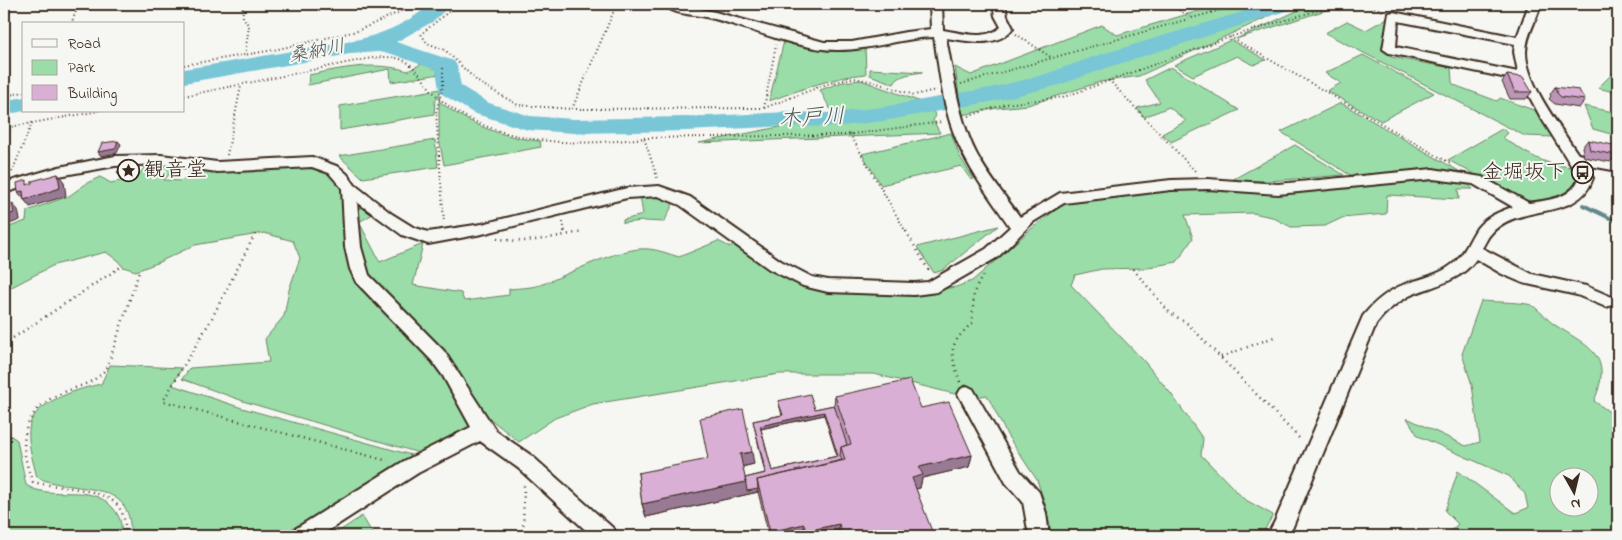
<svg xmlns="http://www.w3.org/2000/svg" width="1622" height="540" font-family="'Indie Flower','Klee One',sans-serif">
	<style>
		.green { fill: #9adda8; stroke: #6a8463; fill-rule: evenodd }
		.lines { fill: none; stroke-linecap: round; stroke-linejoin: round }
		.stream { stroke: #60888c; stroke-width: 4 }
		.river { fill: #78c6d6; fill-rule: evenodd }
		.minor-casing { stroke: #3b2a1e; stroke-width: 4 }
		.path-far1 { stroke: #3b2a1e; stroke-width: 2; stroke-dasharray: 1 3; stroke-linecap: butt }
		.path { stroke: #3b2a1e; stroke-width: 2.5; stroke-dasharray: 1 4.5; stroke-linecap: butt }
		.minor { fill: #f6f6f2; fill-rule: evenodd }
		.wall { fill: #bb96b7; stroke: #3b2a1e; fill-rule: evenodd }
		.shaded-wall { fill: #997a95; stroke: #3b2a1e }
		.building { fill: #daafd5; stroke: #3b2a1e; fill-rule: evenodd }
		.labels { text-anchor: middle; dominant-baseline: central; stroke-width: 4; stroke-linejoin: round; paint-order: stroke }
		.far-water-label { font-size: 19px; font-style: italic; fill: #4d5955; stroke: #f6f6f2 }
		.poi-label { font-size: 21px; fill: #3b2a1e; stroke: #f6f6f2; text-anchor: start }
		.water-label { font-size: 22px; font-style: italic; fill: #4d5955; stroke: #f6f6f2 }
	</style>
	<rect width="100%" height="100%" fill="#f6f6f2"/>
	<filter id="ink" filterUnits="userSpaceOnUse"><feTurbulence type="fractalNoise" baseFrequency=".02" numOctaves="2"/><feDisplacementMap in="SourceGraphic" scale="10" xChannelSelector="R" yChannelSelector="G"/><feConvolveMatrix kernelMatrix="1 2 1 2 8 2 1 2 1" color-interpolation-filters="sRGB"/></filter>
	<g filter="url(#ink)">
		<path class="green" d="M 1222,4 L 1296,4 L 1139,76 L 1100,82 L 1028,105 L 997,108 L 962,115 L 955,67 L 971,75 L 1102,25 L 1117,35 Z
			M 1312,4 L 1345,4 L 1236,39 Z
			M 1391,16 L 1385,50 L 1391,57 L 1451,68 L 1452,82 L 1454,85 L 1497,101 L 1500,98 L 1539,112 L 1553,137 L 1525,136 L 1325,33 L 1347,21 L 1366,30 Z
			M 785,37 L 803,43 L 865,45 L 866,74 C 832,77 800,90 769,101 Z
			M 1231,40 L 1266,60 L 1253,65 L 1237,56 L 1193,76 L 1174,65 Z
			M 1363,55 L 1434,93 L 1381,121 L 1327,91 L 1341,83 L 1325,73 Z
			M 1618,60 L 1618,93 L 1598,88 L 1615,71 Z
			M 423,63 L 440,67 L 440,74 L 391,82 L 390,69 L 308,85 L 309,75 C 343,68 374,61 408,71 Z
			M 1171,67 L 1239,110 L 1171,142 L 1162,134 L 1186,121 L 1169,107 L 1144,117 L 1137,108 L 1160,102 L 1145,80 Z
			M 870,69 L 923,72 C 912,74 899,74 894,84 L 870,75 Z
			M 861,80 L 929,105 L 936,116 L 933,120 L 940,133 L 699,143 L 834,116 L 820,90 L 843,82 Z
			M 441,89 L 438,98 L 435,101 L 434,114 L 340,130 L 340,106 Z
			M 439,101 C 469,125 502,137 540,141 L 541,147 L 444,165 L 439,139 Z
			M 1341,103 L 1464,174 L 1428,171 L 1350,175 L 1281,132 Z
			M 1584,106 L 1618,113 L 1618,136 L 1593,129 Z
			M 1502,129 L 1508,133 L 1503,138 C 1529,154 1540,164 1572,167 L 1579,181 C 1566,197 1539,204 1520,199 L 1448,160 Z
			M 951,133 L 960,157 L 974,179 L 971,180 L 961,166 L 881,185 L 862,154 Z
			M 435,140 L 438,167 L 363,178 L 339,156 Z
			M 1295,145 L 1344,175 L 1269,181 L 1230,181 Z
			M 150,161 L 176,167 L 164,180 L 181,181 L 194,169 L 308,165 L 326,168 L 341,184 L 348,214 L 355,271 L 435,358 L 475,431 L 426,455 L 246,402 L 182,379 L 190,368 L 269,362 L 265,339 L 284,316 L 289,290 L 300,258 L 293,241 L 264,233 L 195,245 L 157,263 L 136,271 L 123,267 L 118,261 L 106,252 L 54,265 L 4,291 L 4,229 L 26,221 L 27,211 L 69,196 L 87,183 L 100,177 L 111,183 L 137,177 Z
			M 1438,179 C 1450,179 1464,178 1473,189 L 1458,189 L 1459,199 L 1387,195 L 1386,214 L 1342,218 L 1325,226 L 1291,227 L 1272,217 L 1253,213 L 1185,215 L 1193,238 L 1177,262 L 1143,268 L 1102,269 L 1075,275 L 1071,285 L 1143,360 L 1172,395 L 1203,439 L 1201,455 L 1244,499 L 1273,515 L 1261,536 L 1052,536 L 1046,507 L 1037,480 L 1007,435 L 987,395 L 971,398 L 874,374 L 779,374 L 593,404 L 555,418 L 519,442 L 478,409 L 362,269 L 359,222 L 355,208 L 359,204 L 362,205 L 373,214 L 359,222 L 380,262 L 423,244 L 413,285 L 461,293 L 464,301 L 509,295 L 509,289 C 519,288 530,288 540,285 C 569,275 619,246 649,249 C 659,250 669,254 679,257 L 718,241 L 730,247 L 734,244 L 782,275 L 912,293 L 956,287 L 972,281 L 1030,230 L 1062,205 L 1067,203 L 1170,187 L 1206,187 L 1255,193 L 1295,192 L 1361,185 Z
			M 640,195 L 658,195 L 674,202 L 664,222 L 644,221 L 623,223 L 623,220 L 643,215 Z
			M 998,226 L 943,270 L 934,273 L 917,247 Z
			M 1481,301 C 1491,302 1523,302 1531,305 C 1539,309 1546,319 1555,325 C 1589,347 1614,355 1594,401 L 1618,418 L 1618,536 L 1445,536 L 1458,524 L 1445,511 L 1458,471 L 1515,513 L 1528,508 L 1525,494 L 1509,476 L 1418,436 L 1407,418 L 1466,446 L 1480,442 L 1472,385 L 1462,354 ZM 1560,478 L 1590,478 L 1590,508 L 1560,508 Z
			M 110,365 L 182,368 L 172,385 L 242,408 L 422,458 L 290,536 L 130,536 C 135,475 70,495 37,477 C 33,461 26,440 30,424 C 36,401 81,388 101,384 Z
			M 4,431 L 17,440 L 26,485 C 51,502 90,481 113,508 C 121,518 122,524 121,536 L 4,536 Z
			M 362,516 L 374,536 L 332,536 Z"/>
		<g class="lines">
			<path class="stream" d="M 1583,205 L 1618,222"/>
			<path class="river" d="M 430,4 L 451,4 L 434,21 L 396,42 L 454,61 L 457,66 L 461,86 L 489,103 L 530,116 L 574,119 L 686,117 L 788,112 L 833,113 L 883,107 L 995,87 L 1043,75 L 1096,56 L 1269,4 L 1299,4 L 1296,8 L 1112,66 L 1059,85 L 995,101 L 883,121 L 833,127 L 788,126 L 686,131 L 574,133 L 528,130 L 473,113 L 442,94 L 439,89 L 436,70 L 392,54 L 378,52 L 350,54 L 184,83 L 184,69 C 218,64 252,58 286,52 C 336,44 391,40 430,4 Z
				M 24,97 L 24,111 L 4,115 L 4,101 Z"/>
			<defs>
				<path id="minor" d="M 663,4 L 678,4 L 715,12 L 824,42 L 852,42 L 906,32 L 931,29 L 930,4 L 942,4 L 943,30 C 962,33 985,41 1001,27 L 995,16 L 993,4 L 1005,4 L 1007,16 L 1013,28 C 997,49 969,41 946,38 C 954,77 958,117 976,153 C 988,176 1005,196 1020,217 L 1060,193 L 1171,180 L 1208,179 L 1278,184 L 1433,169 L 1482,177 L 1529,203 C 1548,200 1572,199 1579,178 L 1540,116 L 1521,81 L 1389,53 L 1383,49 L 1389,13 L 1393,12 L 1517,37 L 1529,4 L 1541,4 C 1537,20 1526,35 1526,52 C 1526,84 1561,128 1578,154 L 1618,161 L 1618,171 L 1585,165 L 1593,178 C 1579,223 1517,201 1490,235 C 1487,238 1485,244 1482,248 L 1532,274 L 1586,286 L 1612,297 L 1614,301 L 1612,305 L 1606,307 L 1577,295 L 1523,283 L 1502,274 L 1476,259 C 1459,283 1433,285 1409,296 C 1396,303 1385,312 1376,324 L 1290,534 L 1289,536 L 1267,536 L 1275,521 L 1363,316 C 1374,302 1387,291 1405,284 C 1422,278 1440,275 1454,263 C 1465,253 1469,240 1477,228 C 1486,217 1500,211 1513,207 L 1473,184 L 1433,179 L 1278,194 L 1208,189 L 1171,190 L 1064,203 L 1033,222 L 998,257 L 937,292 L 914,295 L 828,292 L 803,286 L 769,269 L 680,205 L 658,196 L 627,198 L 482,234 L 428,244 L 402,235 L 357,202 L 361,247 L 369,275 L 444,351 L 496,431 L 532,456 L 614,529 L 617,536 L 592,536 L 518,468 L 480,441 L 418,473 L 320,536 L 292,536 L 295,529 L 404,461 L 471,427 L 443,376 L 432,361 L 356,282 L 350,269 L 345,247 L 342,188 L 329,173 L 312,167 L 217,172 L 161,164 L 115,166 L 59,176 L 4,193 L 4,183 L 59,167 L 115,156 L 161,155 L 217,162 L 312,157 L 339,167 L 347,174 L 355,185 L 392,214 L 413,227 L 428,232 L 482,224 L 627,188 L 659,186 L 690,197 L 781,261 L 812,277 L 828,280 L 914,283 L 928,282 L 986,249 L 1010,227 C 989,196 966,167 953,131 C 942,101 939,68 934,37 C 902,38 871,50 839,50 C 799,51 747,26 706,17 C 693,14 673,15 663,4 ZM 1398,21 L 1515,44 L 1514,52 L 1518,72 L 1396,47 Z
					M 967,386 L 973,389 L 1020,471 L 1039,492 L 1046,513 L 1049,536 L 1029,536 L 1023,502 L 1006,483 L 958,394 L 961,389 Z"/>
			</defs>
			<use href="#minor" class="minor-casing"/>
			<path class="path-far1" d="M 242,4 L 243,17 L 249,26 L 245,54
				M 458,4 L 421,34 L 427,43 L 445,50 L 478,82 L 518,105 L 572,109 L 764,108 L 827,84 L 853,78 L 874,82 L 914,95 L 936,90
				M 580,4 L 658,8
				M 1169,4 L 1193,18
				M 1367,4 L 1383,11
				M 71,24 L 79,4
				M 1016,34 L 1052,58
				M 1230,37 L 1450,163
				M 184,65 L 274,50 L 357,31 L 417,4
				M 443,68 L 443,85 L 436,113 L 444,222
				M 1109,80 L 1196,172
				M 961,84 L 1241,4
				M 4,96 L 24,92
				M 184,96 L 356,61 C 371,58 391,54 405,61 C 417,68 424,82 433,92 C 446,106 465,118 483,125 C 534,146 591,145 644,138 L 658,180
				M 764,108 L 776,45
				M 572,109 L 616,6
				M 969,116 L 1005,104 L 1064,97 L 1230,37 L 1338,4
				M 4,128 L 99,111
				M 850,134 L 906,232
				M 644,138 L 845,135 L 942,122
				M 227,155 L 241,86
				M 12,172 L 32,123
				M 563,222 L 565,232"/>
			<path class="path" d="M 564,231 L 565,234
				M 906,231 L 930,273
				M 255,234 L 212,318 L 163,401 L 388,461
				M 497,238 C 525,246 554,236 582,232
				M 1133,269 L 1169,312 L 1188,324 L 1301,440
				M 4,344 L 122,266
				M 1221,357 L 1274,337
				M 960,382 C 950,350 947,347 972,323 L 974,292 L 983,275
				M 126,536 C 125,525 125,515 118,506 C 103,487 56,488 33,482 C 17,445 21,411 60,394 C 79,385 93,385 107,368 L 140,269
				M 523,536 L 524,483"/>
			<use href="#minor" class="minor"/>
		</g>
		<path class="wall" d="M 1507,75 L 1532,92 L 1526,99 L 1510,99 L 1502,82 Z
			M 1555,87 L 1585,100 L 1579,108 L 1555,104 L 1549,99 L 1551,96 L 1550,94 Z
			M 1588,140 L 1616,155 L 1610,162 L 1584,157 L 1582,147 Z
			M 130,163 L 135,168 L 131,175 L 120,176 L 117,173 Z
			M 835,396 L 921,408 L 972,455 L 969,467 L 922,478 L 920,488 L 916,489 L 932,536 L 769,536 L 758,492 L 646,517 L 642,504 L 638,473 L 754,464 L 742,467 L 745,478 L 765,473 L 753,421 L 782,415 L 779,404 L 778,401 L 815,409 L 834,405 ZM 824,415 L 837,456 L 772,471 L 761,429 Z"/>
		<path class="shaded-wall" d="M 118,141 L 121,144 L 117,153 L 101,156 L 98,152 Z
			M 130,163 L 132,166 L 132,164 L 135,168 L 131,175 L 129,171 Z
			M 58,174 L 64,182 L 66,196 L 30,207 L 18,192 Z
			M 12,203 L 18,210 L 20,220 L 4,226 L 4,216 Z
			M 824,412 L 824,415 L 760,429 L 760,426 Z
			M 752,452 L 754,464 L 741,467 L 740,454 Z
			M 972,455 L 969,467 L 922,478 L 920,488 L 910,490 L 912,478 L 919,467 Z
			M 746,482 L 758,489 L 758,492 L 646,517 L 642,504 Z
			M 804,524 L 804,536 L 770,536 L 770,532 Z
			M 839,524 L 838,536 L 806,536 L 806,531 Z"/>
		<path class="building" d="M 1507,75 L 1523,77 L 1532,92 L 1515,92 Z
			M 1555,87 L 1579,90 L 1585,100 L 1561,97 L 1555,91 L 1558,92 Z
			M 1588,140 L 1613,145 L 1616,155 L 1590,150 Z
			M 118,141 L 115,149 L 98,152 L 102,143 Z
			M 130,163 L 129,164 L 132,164 L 129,171 L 117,173 L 121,165 Z
			M 58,174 L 60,188 L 24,200 L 23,191 L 18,192 L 17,183 L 27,180 L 27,185 L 32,183 L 32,181 Z
			M 12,203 L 14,213 L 4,216 L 4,206 Z
			M 910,380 L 921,408 L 949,402 L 972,455 L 919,467 L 923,475 L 912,478 L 933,534 L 925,536 L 843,536 L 839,524 L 806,531 L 804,524 L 770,532 L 757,480 L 845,460 L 841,447 L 851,444 L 835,396 Z
			M 810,394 L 815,409 L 834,405 L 847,445 L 841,447 L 840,456 L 842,460 L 757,480 L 758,489 L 747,491 L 745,478 L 766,473 L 753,421 L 783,415 L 778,401 ZM 824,412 L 838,456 L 772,471 L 760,426 Z
			M 743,409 L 752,452 L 740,454 L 746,482 L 642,504 L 638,473 L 708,459 L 700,418 Z"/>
	</g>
	<defs>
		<symbol id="sight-ring" viewBox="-11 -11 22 22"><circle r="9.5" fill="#f6f6f2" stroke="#3b2a1e" stroke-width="1.5"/><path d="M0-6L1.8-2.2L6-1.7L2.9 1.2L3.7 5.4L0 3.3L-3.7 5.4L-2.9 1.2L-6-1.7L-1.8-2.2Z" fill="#3b2a1e"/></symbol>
		<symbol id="bus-ring" viewBox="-11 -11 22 22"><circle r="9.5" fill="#f6f6f2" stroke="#3b2a1e" stroke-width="1.5"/><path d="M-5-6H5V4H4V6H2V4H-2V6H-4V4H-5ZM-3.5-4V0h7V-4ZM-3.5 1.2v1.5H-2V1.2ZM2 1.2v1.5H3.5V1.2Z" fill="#3b2a1e"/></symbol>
	</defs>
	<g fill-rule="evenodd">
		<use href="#sight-ring" x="116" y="158" width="25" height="25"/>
		<use href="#bus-ring" x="1570" y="160" width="25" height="25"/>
	</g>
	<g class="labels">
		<g class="far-water-label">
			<text transform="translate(317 52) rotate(-11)">桑納川</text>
		</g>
		<g class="poi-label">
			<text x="144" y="171">観音堂</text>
			<text x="1566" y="173" text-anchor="end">金堀坂下</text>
		</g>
		<g class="water-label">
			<text transform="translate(812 119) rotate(-3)">木戸川</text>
		</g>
	</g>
	<rect width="1622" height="540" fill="none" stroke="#f6f6f2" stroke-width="20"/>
	<rect x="10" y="10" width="1602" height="520" fill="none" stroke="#3b2a1e" stroke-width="2" filter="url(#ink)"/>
	<rect x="22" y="22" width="162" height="90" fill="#f6f6f2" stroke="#aba49d"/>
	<rect x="32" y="39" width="25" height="8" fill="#f6f6f2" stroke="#aba49d"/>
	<text x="68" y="48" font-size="15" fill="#3b2a1e">Road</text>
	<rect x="32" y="60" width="25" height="15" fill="#9adda8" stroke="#aba49d"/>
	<text x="68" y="72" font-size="15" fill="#3b2a1e">Park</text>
	<rect x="32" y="85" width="25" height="15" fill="#daafd5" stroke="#aba49d"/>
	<text x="68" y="98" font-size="15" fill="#3b2a1e">Building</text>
	<g transform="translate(1574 492) rotate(172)"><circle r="24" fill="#f6f6f2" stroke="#aba49d"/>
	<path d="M0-4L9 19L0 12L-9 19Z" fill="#3b2a1e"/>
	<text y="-8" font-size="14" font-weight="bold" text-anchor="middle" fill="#3b2a1e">N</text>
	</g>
</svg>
